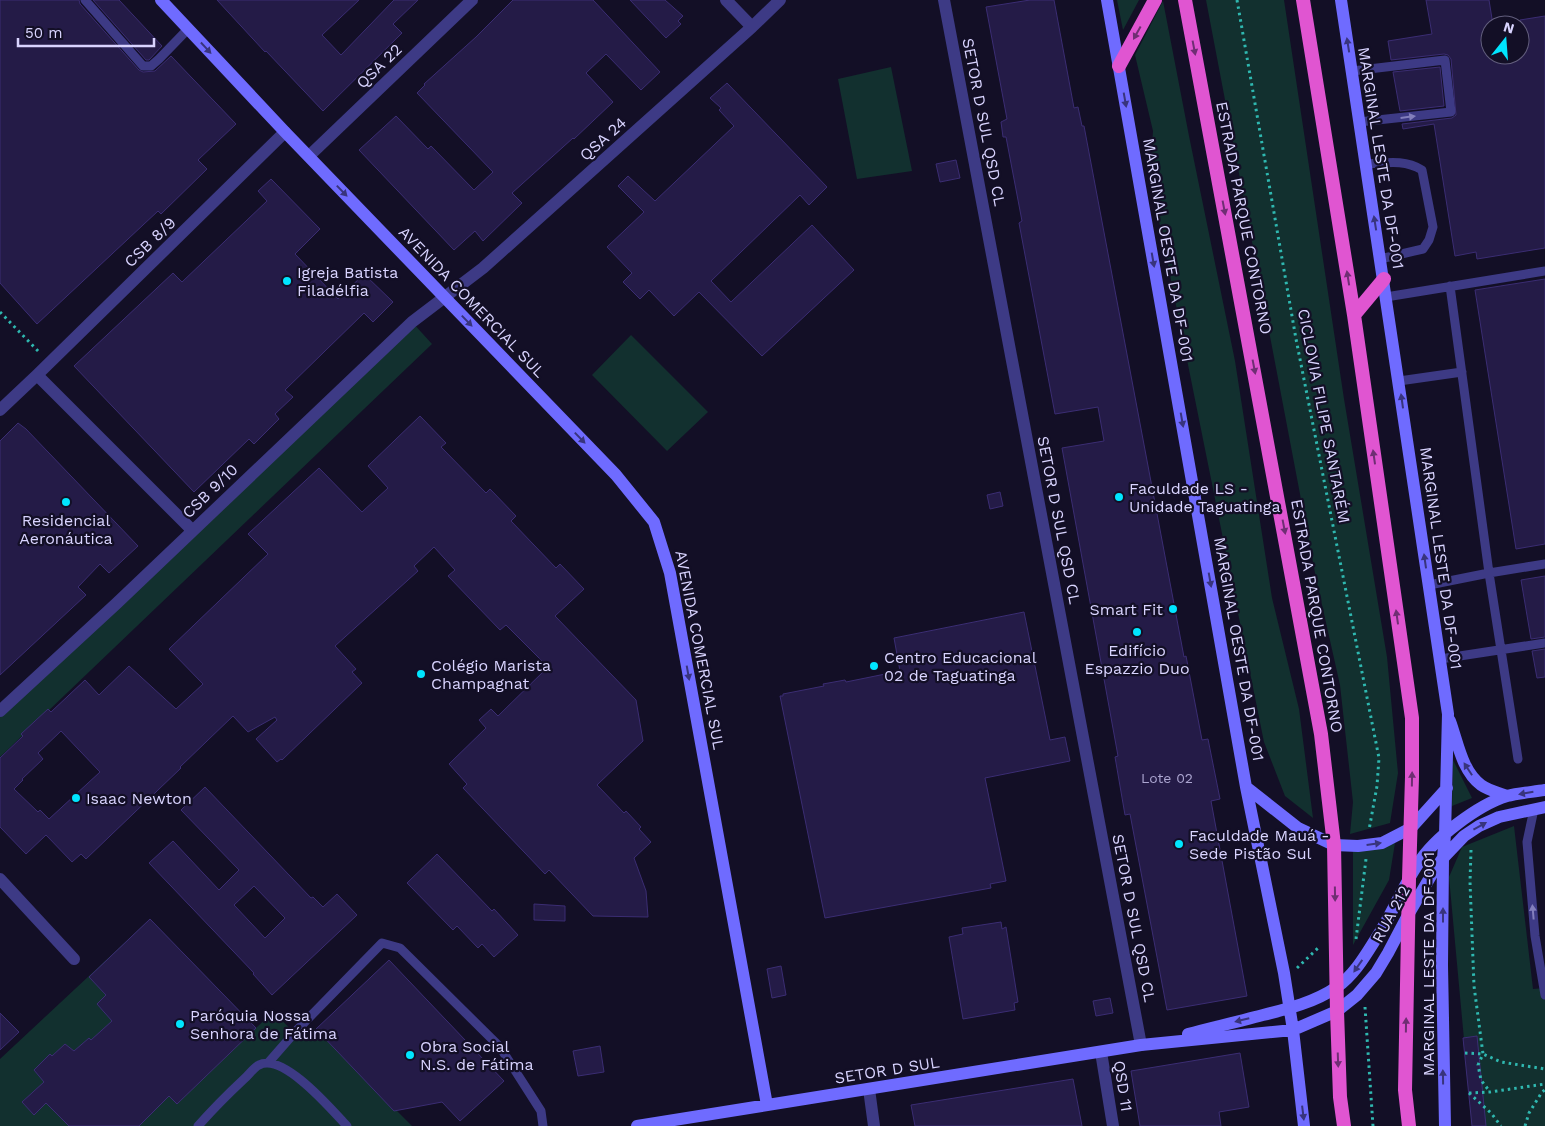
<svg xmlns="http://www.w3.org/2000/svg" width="1545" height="1126" font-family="'Work Sans',sans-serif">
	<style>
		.green { fill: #12302f }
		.building { fill: #241b47; stroke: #3b2d73; fill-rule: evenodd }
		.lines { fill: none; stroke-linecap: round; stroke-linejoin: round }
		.path { stroke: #2fb8b0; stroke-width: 3; stroke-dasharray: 2.5 4; stroke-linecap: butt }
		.service { stroke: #3d3a85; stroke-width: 9 }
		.minor { stroke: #3d3a85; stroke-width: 12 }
		.secondary { stroke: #6f6bff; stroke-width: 12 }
		.trunk { stroke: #e055d1; stroke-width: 14 }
		.oneway { fill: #6f2e73 }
		.oneway2 { fill: #38347d }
		.oneway3 { fill: #837fbc }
		.poi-dot { fill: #00e5ff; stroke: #130f26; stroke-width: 2 }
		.labels { text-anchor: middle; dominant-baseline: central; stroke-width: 4.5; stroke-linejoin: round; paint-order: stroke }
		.number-label { font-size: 14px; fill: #aca6d1 }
		.street-label { font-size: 16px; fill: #d9d4ff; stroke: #130f26 }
		.poi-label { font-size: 16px; fill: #d9d4ff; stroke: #130f26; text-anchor: start }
	</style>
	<rect width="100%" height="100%" fill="#130f26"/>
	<path class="green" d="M 1117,0 L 1139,0 L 1123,30 Z
		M 1206,0 L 1284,0 L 1344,399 L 1387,657 L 1398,773 L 1390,823 L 1350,834 L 1353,802 L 1340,685 L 1316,578 Z
		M 1163,1 L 1189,136 L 1235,361 L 1272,598 L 1299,709 L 1313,818 L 1285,796 L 1264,742 L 1150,176 L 1153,131 L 1135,55 Z
		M 891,67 L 912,171 L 857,179 L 838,79 Z
		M 412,322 L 432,344 L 0,757 L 0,711 Z
		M 631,335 L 708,412 L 667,451 L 592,375 Z
		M 1453,760 L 1472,798 L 1452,806 Z
		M 1514,826 L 1533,989 L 1545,988 L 1545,1126 L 1472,1126 L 1449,877 L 1462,847 Z
		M 1395,843 L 1389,880 L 1353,945 L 1353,851 Z
		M 150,919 L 256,1028 L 273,1012 L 300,1038 L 314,1028 L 412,1126 L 0,1126 L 0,1059 Z"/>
	<path class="building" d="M 0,0 L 79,0 L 80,4 L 139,70 L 143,72 L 155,71 L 171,56 L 236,124 L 198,160 L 207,169 L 161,214 L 158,211 L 37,324 L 0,283 Z
		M 93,0 L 119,0 L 162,46 L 149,60 L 146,60 Z
		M 217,0 L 359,0 L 322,35 L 341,55 L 394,0 L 418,0 L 393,24 L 402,33 L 323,111 L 266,51 L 265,52 Z
		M 513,0 L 593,0 L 660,72 L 641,90 L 606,54 L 586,73 L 613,102 L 574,139 L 573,138 L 512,193 L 522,203 L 483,241 L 475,231 L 454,250 L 359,150 L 396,116 L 428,149 L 431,146 L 474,190 L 493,172 L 417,93 L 425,85 L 424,84 L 476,37 Z
		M 630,0 L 665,0 L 683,16 L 678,21 L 681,24 L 666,38 Z
		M 1030,0 L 1054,0 L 1074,108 L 1078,107 L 1082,126 L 1084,126 L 1184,657 L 1186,656 L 1202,740 L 1208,739 L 1220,799 L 1211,801 L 1247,996 L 1167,1010 L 1130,814 L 1125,815 L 1115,757 L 1118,756 L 1062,448 L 1104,441 L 1098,407 L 1055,414 L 1019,223 L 1022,221 L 1006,137 L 1003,137 L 1001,122 L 1007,119 L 986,7 Z
		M 1426,0 L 1489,0 L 1493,25 L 1490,25 L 1490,55 L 1520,55 L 1520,20 L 1545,16 L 1545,248 L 1477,259 L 1476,252 L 1455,256 L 1434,124 L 1403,129 L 1402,124 L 1452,118 L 1456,115 L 1451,59 L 1448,55 L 1444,54 L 1391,60 L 1388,41 L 1432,34 Z
		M 1440,67 L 1444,106 L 1400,111 L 1393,72 Z
		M 727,83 L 827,187 L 809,205 L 800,195 L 711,281 L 731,302 L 812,225 L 854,270 L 762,356 L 699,292 L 674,316 L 649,290 L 640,299 L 623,282 L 632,273 L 607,247 L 644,212 L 618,186 L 628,176 L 655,201 L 734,126 L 719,110 L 721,108 L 710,98 Z
		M 956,160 L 960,178 L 940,182 L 936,164 Z
		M 271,179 L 320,229 L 295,254 L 338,299 L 364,274 L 393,302 L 373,322 L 364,313 L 285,390 L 293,397 L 275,414 L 279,419 L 254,444 L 249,439 L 194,492 L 74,366 L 173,273 L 182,282 L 267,201 L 258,191 Z
		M 1545,279 L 1545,544 L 1516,549 L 1475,290 Z
		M 420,416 L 446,443 L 441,447 L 486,493 L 490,489 L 516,516 L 511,521 L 556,568 L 560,564 L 584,589 L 555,616 L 636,700 L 643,741 L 597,785 L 624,813 L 626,811 L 641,827 L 639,829 L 651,842 L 634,858 L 646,891 L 648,917 L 593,916 L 549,870 L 545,874 L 463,788 L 467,784 L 449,764 L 486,728 L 479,720 L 491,709 L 498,716 L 548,667 L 506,625 L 500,630 L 448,576 L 455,570 L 434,547 L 414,566 L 418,571 L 335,646 L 356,669 L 352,672 L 362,683 L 282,760 L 281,759 L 277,762 L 256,739 L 277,720 L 275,717 L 248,732 L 233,716 L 180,767 L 181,768 L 86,859 L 81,854 L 72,862 L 46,835 L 26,854 L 0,827 L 0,758 L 23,736 L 21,734 L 48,709 L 51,712 L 85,680 L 99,695 L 129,666 L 176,709 L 203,684 L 169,649 L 268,554 L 248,534 L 319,468 L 362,512 L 388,488 L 368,466 ZM 61,731 L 100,772 L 49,819 L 40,810 L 38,812 L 14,789 L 23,780 L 22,779 L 43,759 L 38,753 Z
		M 18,423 L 26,429 L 138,546 L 109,573 L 100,564 L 78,587 L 86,595 L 0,675 L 0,441 Z
		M 1000,492 L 1003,506 L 990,509 L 987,495 Z
		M 1545,576 L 1545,637 L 1531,639 L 1521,580 Z
		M 1024,612 L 1050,740 L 1065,737 L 1070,761 L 985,778 L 1006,881 L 990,884 L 991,888 L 825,918 L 780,696 L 783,696 L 783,694 L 824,686 L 823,684 L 845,680 L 846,682 L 900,671 L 894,638 Z
		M 1545,649 L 1545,677 L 1537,678 L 1532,651 Z
		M 205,787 L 311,898 L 313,897 L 323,907 L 337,894 L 357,915 L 272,995 L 253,974 L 254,973 L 149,863 L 173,841 L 219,890 L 239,870 L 181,810 ZM 254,886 L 285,918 L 265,938 L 234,905 Z
		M 437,854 L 492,911 L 494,909 L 518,935 L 494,957 L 482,944 L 478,948 L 457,926 L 453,930 L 407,883 Z
		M 534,904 L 565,906 L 565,921 L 534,920 Z
		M 150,919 L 256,1028 L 177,1104 L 169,1096 L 139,1126 L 69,1126 L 46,1103 L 34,1115 L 22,1102 L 44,1082 L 34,1070 L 50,1054 L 52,1056 L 65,1044 L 74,1051 L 89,1038 L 91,1040 L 112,1021 L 97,1004 L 106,995 L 89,977 Z
		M 1001,922 L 1002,929 L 1006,927 L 1018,1002 L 1014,1003 L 1015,1010 L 963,1019 L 949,937 L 963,934 L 962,928 Z
		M 389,960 L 504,1081 L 460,1121 L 442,1102 L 394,1111 L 316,1029 Z
		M 781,966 L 786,995 L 772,998 L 767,969 Z
		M 1110,998 L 1113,1013 L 1096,1016 L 1093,1001 Z
		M 0,1013 L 19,1032 L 0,1050 Z
		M 1477,1036 L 1486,1126 L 1472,1126 L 1463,1038 Z
		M 600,1046 L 604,1072 L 578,1076 L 573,1051 Z
		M 1240,1053 L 1249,1107 L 1219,1112 L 1221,1126 L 1140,1126 L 1131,1071 Z
		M 1073,1079 L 1082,1126 L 915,1126 L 911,1105 Z"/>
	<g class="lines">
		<path class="path" d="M 1237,0 L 1296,339 L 1379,758 L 1377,786 L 1369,830
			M 0,312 L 40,353
			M 1471,850 L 1470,882 L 1474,986 L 1483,1054 L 1478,1065 L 1481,1080 L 1490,1092
			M 1356,939 L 1366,859
			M 1297,968 L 1318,948
			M 1365,1007 L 1373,1126
			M 1465,1053 L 1483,1054 L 1501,1062 L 1545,1069
			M 1469,1093 L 1490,1092 L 1545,1084
			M 1469,1093 L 1491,1113 L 1501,1126
			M 1525,1126 L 1529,1113 L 1542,1092 L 1545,1090"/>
		<path class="service" d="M 85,0 L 143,66 L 151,66 L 159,59 L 188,29
			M 1352,71 L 1445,60 L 1451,112 L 1359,122
			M 1366,164 C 1386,163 1404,159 1422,170 L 1433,227 L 1429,240 L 1423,249 L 1380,259
			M 1450,286 L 1489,573 L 1518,759
			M 1386,297 L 1545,271
			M 1399,381 L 1462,372
			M 1429,585 L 1489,573 L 1545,564
			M 1440,659 L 1545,643
			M 1534,809 L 1527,842 L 1535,936 L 1545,995
			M 268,1063 L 296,1031 L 382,943 L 400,948 L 500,1047 L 541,1111 L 543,1126
			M 198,1126 C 213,1109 228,1094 244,1079 C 249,1075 253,1068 259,1065 C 283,1052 332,1110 347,1126"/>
		<path class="minor" d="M 726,0 L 752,27
			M 944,0 L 1141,1045
			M 309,156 L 472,0
			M 37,375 L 192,530
			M 0,410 L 37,375 L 285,132
			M 0,711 L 117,603 L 412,322 L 483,268 L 752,27 L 780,0
			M 0,879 L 74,959
			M 1101,1052 L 1113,1126
			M 869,1089 L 874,1126"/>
		<path class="secondary" d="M 161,0 L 285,132 L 616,475 L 654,522 L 670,573 L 767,1105
			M 1107,0 L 1246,787 L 1284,973 L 1293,1030 L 1304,1126
			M 1341,0 L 1448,714 L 1445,835 L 1443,858 L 1442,965 L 1445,1126
			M 1450,721 C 1458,743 1462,771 1481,785 C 1488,790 1499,793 1507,796
			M 1246,787 L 1298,828 L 1334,845 L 1358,846 L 1382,843 L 1411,828 L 1447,788
			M 1188,1034 C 1210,1028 1233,1023 1255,1017 C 1283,1010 1312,1004 1337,987 C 1355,974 1365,956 1377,937 C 1392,914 1402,888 1418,864 C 1434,838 1478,805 1507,796 C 1519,793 1533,792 1545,790
			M 637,1126 L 1141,1045 L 1293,1030 L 1337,1011 L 1357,995 L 1376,973 L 1388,953 L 1408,915 L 1432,874 L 1443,858 L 1464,836 L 1479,826 L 1499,817 L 1545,807"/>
		<path class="trunk" d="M 1185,0 L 1321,734 L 1334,845 L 1337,1011 L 1340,1097 L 1344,1126
			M 1303,0 L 1354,315 L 1412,718 L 1412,777 L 1409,879 L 1405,1090 L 1409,1126
			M 1119,66 L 1155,0
			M 1354,315 L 1384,279"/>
	</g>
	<defs><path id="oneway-solid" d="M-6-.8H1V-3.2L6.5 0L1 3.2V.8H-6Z" transform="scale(1.25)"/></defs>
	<g class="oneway">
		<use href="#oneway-solid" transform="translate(1137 33) rotate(119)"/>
		<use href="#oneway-solid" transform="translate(1194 48) rotate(79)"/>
		<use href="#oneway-solid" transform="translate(1224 208) rotate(79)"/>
		<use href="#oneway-solid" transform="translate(1348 278) rotate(-99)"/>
		<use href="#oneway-solid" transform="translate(1254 367) rotate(79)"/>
		<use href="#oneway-solid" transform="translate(1374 457) rotate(-98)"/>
		<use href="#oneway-solid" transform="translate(1284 527) rotate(79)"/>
		<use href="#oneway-solid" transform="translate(1397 617) rotate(-98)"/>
		<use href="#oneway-solid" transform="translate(1412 779) rotate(-89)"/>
		<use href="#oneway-solid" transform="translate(1335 894) rotate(89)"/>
		<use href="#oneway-solid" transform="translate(1406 1025) rotate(-89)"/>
		<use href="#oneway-solid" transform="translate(1338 1060) rotate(88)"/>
	</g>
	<g class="oneway2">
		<use href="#oneway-solid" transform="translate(1348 45) rotate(-99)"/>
		<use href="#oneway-solid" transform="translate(206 48) rotate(47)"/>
		<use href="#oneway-solid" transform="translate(1125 100) rotate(80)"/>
		<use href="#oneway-solid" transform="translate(342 191) rotate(46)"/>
		<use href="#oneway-solid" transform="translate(1375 223) rotate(-99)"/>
		<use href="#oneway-solid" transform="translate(1153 260) rotate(80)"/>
		<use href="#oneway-solid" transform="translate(467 321) rotate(46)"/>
		<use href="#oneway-solid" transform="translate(1402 401) rotate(-98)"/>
		<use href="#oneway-solid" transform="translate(1182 420) rotate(80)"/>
		<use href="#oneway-solid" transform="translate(580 438) rotate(46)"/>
		<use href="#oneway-solid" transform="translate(1425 561) rotate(-98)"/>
		<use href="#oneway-solid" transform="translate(1210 580) rotate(80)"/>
		<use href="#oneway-solid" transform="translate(688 673) rotate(80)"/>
		<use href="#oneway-solid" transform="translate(1468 769) rotate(-123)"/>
		<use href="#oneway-solid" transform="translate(1526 793) rotate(170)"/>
		<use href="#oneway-solid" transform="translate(1480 826) rotate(-29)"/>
		<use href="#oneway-solid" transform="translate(1374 844) rotate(-8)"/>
		<use href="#oneway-solid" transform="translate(1443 915) rotate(-90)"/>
		<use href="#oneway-solid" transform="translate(1358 966) rotate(125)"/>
		<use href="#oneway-solid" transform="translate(1242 1020) rotate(166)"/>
		<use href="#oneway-solid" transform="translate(1443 1077) rotate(-91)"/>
		<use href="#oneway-solid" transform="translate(1303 1113) rotate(83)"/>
	</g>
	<g class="oneway3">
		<use href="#oneway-solid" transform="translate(1408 117) rotate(-7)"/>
		<use href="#oneway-solid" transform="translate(1533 912) rotate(-95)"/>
	</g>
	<g class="poi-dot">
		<circle cx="287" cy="281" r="5"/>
		<circle cx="1119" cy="497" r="5"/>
		<circle cx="66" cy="502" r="5"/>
		<circle cx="1173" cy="609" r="5"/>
		<circle cx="1137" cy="632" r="5"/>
		<circle cx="874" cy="666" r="5"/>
		<circle cx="421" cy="674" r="5"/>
		<circle cx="76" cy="798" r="5"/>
		<circle cx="1179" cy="844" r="5"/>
		<circle cx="180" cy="1024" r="5"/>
		<circle cx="410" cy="1055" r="5"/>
	</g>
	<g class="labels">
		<g class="number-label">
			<text x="1167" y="778">Lote 02</text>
		</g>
		<g class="street-label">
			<text transform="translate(379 66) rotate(-44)">QSA 22</text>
			<text transform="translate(984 122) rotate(79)">SETOR D SUL QSD CL</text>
			<text transform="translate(603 139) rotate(-42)">QSA 24</text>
			<text transform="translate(1381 158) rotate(81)">MARGINAL LESTE DA DF-001</text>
			<text transform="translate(1244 218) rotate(79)">ESTRADA PARQUE CONTORNO</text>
			<text transform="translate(150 242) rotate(-44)">CSB 8/9</text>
			<text transform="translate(1168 250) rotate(80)">MARGINAL OESTE DA DF-001</text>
			<text transform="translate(472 302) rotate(46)">AVENIDA COMERCIAL SUL</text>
			<text transform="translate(1324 416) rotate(79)">CICLOVIA FILIPE SANTARÉM</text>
			<text transform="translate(210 491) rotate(-44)">CSB 9/10</text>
			<text transform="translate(1059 520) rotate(79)">SETOR D SUL QSD CL</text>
			<text transform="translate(1441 558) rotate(82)">MARGINAL LESTE DA DF-001</text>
			<text transform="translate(1317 616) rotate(80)">ESTRADA PARQUE CONTORNO</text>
			<text transform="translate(1239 649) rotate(80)">MARGINAL OESTE DA DF-001</text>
			<text transform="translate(700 650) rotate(79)">AVENIDA COMERCIAL SUL</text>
			<text transform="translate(1391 914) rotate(-62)">RUA 212</text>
			<text transform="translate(1134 918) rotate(79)">SETOR D SUL QSD CL</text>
			<text transform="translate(1428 964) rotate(-90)">MARGINAL LESTE DA DF-001</text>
			<text transform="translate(887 1070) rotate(-9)">SETOR D SUL</text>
			<text transform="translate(1123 1086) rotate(81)">QSD 11</text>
		</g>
		<g class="poi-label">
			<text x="297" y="272">Igreja Batista<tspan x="297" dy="18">Filadélfia</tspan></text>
			<text x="1129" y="488">Faculdade LS -<tspan x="1129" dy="18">Unidade Taguatinga</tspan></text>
			<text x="66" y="520" text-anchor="middle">Residencial<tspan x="66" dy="18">Aeronáutica</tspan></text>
			<text x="1163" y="609" text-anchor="end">Smart Fit</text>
			<text x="1137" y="650" text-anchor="middle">Edifício<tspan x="1137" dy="18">Espazzio Duo</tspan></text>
			<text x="884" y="657">Centro Educacional<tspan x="884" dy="18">02 de Taguatinga</tspan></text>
			<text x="431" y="665">Colégio Marista<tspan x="431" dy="18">Champagnat</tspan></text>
			<text x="86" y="798">Isaac Newton</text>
			<text x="1189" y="835">Faculdade Mauá -<tspan x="1189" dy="18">Sede Pistão Sul</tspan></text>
			<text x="190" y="1015">Paróquia Nossa<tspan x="190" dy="18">Senhora de Fátima</tspan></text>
			<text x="420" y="1046">Obra Social<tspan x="420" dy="18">N.S. de Fátima</tspan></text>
		</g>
	</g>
	<g transform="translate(1505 40) rotate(17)"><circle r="24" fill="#130f26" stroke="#625e7d"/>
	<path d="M0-4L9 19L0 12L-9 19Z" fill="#00e5ff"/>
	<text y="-8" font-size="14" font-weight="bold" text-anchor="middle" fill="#d9d4ff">N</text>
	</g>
	<path d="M18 38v8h136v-8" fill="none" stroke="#d9d4ff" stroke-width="2.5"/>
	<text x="25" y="38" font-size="15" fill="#d9d4ff" stroke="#130f26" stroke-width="4" paint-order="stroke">50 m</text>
</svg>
